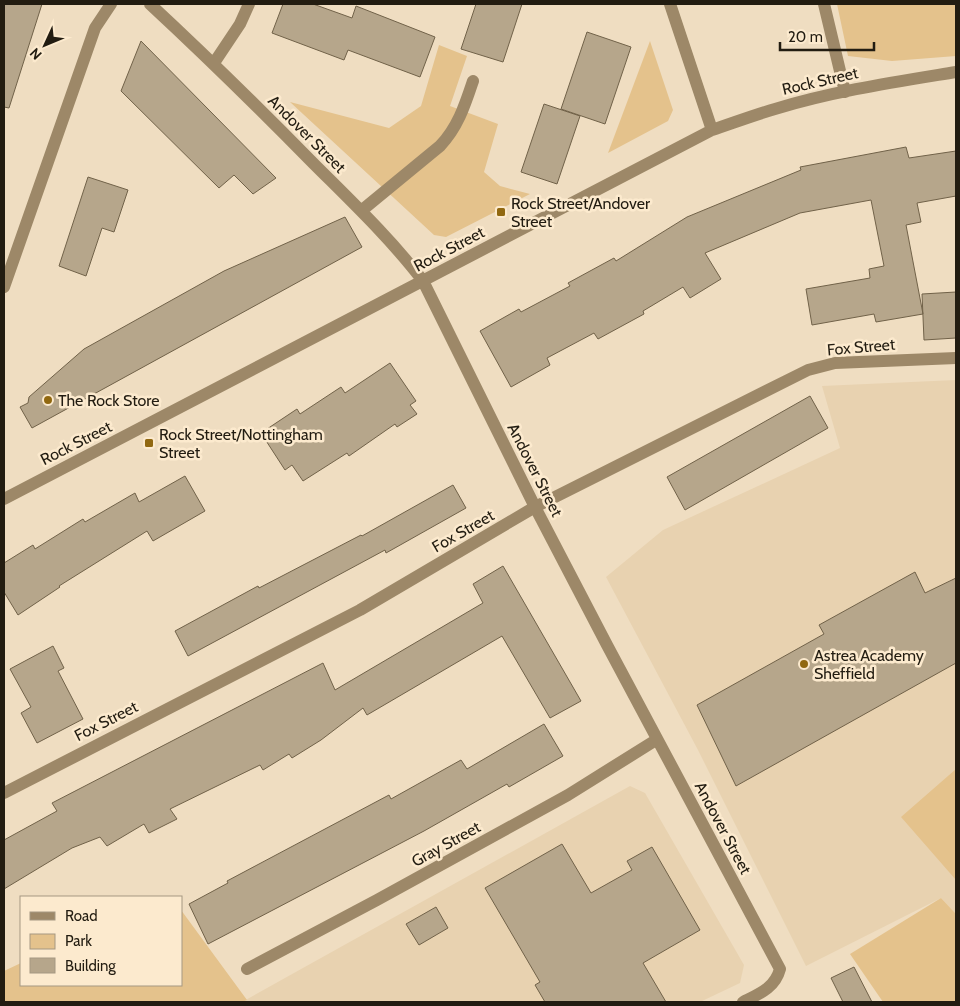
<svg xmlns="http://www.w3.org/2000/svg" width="960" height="1006" font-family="Cabin,sans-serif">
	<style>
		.built { fill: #e8d2b0 }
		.green { fill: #e4c28c }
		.building { fill: #b6a68b; stroke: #716249 }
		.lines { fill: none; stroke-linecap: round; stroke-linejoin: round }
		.street { stroke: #9d8868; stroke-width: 12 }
		.poi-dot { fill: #916810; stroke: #fceace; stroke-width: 2 }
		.labels { text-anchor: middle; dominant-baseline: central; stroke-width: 5; stroke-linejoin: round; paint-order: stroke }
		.street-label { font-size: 16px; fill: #221c11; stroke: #fceace }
		.poi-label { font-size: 16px; fill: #221c11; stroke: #fceace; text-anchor: start }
	</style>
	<rect width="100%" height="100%" fill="#efddc1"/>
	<path class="built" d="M 956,380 L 956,914 L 941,898 L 806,966 L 698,750 L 606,577 L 663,530 L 840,448 L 822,386 Z
		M 630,786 L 645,793 L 744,965 L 740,983 L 700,1002 L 242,1002 Z"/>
	<path class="green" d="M 837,4 L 956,4 L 956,56 L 892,61 L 848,56 Z
		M 650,41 L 673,110 L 668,121 L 608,153 Z
		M 439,45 L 467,56 L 450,106 L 498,124 L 484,172 L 500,186 L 530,194 L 446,237 L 434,235 L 290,102 L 389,128 L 421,106 Z
		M 956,769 L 956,880 L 901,817 Z
		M 941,898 L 956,914 L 956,1002 L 883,1002 L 850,954 Z
		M 181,910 L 247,1000 L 242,1002 L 4,1002 L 4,971 L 21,963 L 21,985 L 181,985 Z"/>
	<path class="building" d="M 4,4 L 42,4 L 9,108 L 4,107 Z
		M 283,4 L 313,4 L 352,18 L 356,6 L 435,37 L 420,77 L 348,50 L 344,60 L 272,33 Z
		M 476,4 L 522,4 L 503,62 L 461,49 Z
		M 587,32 L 631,47 L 605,124 L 561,109 Z
		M 141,41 L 276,178 L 253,194 L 234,175 L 219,188 L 121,91 Z
		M 544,104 L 580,116 L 557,184 L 521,172 Z
		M 906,147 L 909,158 L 956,151 L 956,196 L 917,203 L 921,222 L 906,225 L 923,314 L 876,322 L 874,314 L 812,325 L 806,289 L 870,278 L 869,269 L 884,266 L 871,200 L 800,213 L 705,253 L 721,279 L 690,298 L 683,287 L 643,311 L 644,314 L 598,339 L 594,333 L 547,358 L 550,365 L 511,387 L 480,331 L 519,309 L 521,312 L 570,286 L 568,283 L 614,258 L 616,261 L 687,217 L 801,170 L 800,167 Z
		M 88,177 L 128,190 L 114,232 L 102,228 L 86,276 L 59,266 Z
		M 345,217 L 362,247 L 32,428 L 20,407 L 28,403 L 29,397 L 84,349 L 224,271 Z
		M 956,292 L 956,338 L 924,340 L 922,294 Z
		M 390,363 L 416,401 L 410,405 L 417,414 L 397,427 L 395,424 L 349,456 L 347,453 L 303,481 L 292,465 L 285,470 L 261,433 L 297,409 L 300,414 L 341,387 L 345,393 Z
		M 810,396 L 828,428 L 685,510 L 667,477 Z
		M 185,476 L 205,511 L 153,541 L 147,531 L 59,586 L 60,587 L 18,615 L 4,592 L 4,563 L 33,545 L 35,549 L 83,519 L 85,522 L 135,493 L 139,502 Z
		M 453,485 L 466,508 L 386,553 L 385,550 L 188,656 L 175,631 L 258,586 L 259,588 L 361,535 L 362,536 Z
		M 503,566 L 581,701 L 550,718 L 502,636 L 367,715 L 363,708 L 321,740 L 292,758 L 289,754 L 263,770 L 260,765 L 170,809 L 177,819 L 149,833 L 144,824 L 107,846 L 100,837 L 72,848 L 4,889 L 4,840 L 57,811 L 52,803 L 323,663 L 335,690 L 483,603 L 473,584 Z
		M 915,572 L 925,593 L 956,578 L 956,663 L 736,786 L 697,705 L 824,634 L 819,625 Z
		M 53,646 L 64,668 L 58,671 L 83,719 L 37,743 L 21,713 L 31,707 L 10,669 Z
		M 544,724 L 563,756 L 509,787 L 507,784 L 424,831 L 208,944 L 189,904 L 228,883 L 227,881 L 389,795 L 391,799 L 461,760 L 467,769 Z
		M 562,844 L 591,893 L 632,870 L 627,861 L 652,847 L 700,930 L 643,963 L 666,1002 L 545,1002 L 535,985 L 540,982 L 485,888 Z
		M 436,907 L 448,928 L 419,945 L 406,924 Z
		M 854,967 L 872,1002 L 843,1002 L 831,978 Z"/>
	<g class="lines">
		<path class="street" d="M 150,4 C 206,56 260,109 314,164 C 351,201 391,239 423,281 L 535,507 L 607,645 L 780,969 C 775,988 759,994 743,1002
			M 670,4 L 712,130
			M 824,4 L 845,92
			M 214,63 L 240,24 L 249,4
			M 361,211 L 440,146 C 458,127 465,105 473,81
			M 4,287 L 95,28 L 111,4
			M 4,499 L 712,130 C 733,123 754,115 775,109 C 834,91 895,82 956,72
			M 4,793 L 360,610 L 535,507 L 808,370 L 835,363 L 956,358
			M 247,969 L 377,900 L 568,795 L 656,740"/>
	</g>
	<g class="poi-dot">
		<rect x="496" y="207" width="10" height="10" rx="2.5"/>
		<circle cx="48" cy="400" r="5"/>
		<rect x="144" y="438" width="10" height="10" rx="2.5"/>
		<circle cx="804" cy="664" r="5"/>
	</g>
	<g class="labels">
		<g class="street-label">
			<text transform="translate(820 81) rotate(-13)">Rock Street</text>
			<text transform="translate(307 134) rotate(45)">Andover Street</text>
			<text transform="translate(449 249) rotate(-28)">Rock Street</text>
			<text transform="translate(861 347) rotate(-5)">Fox Street</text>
			<text transform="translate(76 443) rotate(-27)">Rock Street</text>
			<text transform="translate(535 470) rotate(63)">Andover Street</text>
			<text transform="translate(463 531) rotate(-30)">Fox Street</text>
			<text transform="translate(106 721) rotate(-27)">Fox Street</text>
			<text transform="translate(723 828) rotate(62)">Andover Street</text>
			<text transform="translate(446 844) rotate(-29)">Gray Street</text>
		</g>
		<g class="poi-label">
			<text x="511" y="203">Rock Street/Andover<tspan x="511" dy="18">Street</tspan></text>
			<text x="58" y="400">The Rock Store</text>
			<text x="159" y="434">Rock Street/Nottingham<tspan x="159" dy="18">Street</tspan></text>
			<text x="814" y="655">Astrea Academy<tspan x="814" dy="18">Sheffield</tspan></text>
		</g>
	</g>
	<rect width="960" height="1006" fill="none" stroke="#221c11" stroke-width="10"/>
	<rect x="20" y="896" width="162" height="90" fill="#fceace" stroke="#a59882"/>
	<rect x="30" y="912" width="25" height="8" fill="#9d8868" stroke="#a59882"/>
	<text x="65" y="921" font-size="15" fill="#221c11">Road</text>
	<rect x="30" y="934" width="25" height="15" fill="#e4c28c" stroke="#a59882"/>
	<text x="65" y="946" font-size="15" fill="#221c11">Park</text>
	<rect x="30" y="958" width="25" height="15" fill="#b6a68b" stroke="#a59882"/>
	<text x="65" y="971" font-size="15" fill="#221c11">Building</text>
	<g transform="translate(45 45) rotate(226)" stroke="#fceace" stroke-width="4" paint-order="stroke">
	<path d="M0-4L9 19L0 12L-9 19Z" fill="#221c11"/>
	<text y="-8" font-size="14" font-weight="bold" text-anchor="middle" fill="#221c11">N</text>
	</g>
	<path d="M780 42v8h94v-8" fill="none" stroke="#221c11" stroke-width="2.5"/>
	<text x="788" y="42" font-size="15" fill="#221c11" stroke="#fceace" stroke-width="4" paint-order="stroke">20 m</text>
</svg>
